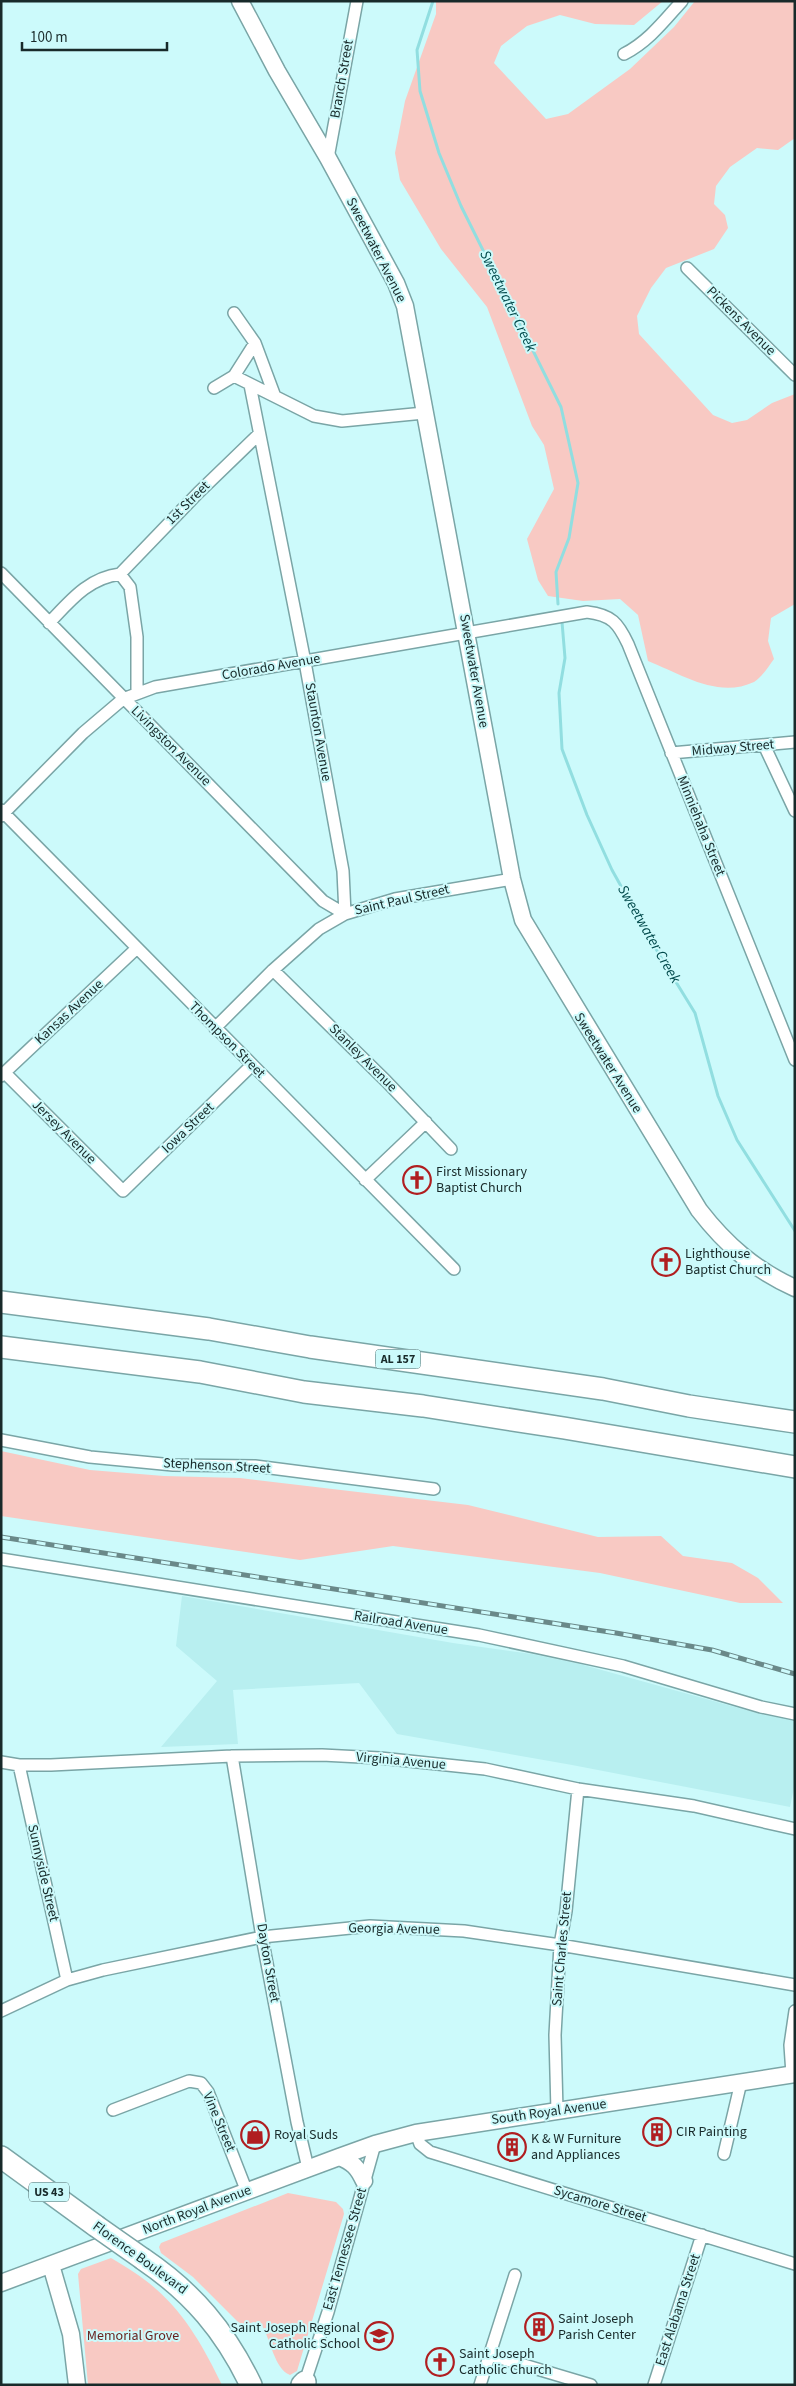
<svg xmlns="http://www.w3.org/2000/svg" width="796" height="2386" font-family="'Source Sans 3',sans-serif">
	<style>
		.built { fill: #b8eff0 }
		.green { fill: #f8c9c3 }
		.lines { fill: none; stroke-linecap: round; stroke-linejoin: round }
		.stream { stroke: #91dee0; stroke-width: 3 }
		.street-casing { stroke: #7aa5a6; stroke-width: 14 }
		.secondary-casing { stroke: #7aa5a6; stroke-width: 19 }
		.highway-casing { stroke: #7aa5a6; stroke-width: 24 }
		.street { stroke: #fff; stroke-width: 11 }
		.secondary { stroke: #fff; stroke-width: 16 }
		.highway { stroke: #fff; stroke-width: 21 }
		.rail-casing { stroke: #6a8989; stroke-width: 5 }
		.rail { stroke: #ccfafb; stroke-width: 3; stroke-dasharray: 9; stroke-linecap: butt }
		.highway-bridge-casing { stroke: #7aa5a6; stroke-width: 24; stroke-linecap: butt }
		.highway-bridge { stroke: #fff; stroke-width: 21 }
		.labels { text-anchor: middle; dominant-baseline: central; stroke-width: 4; stroke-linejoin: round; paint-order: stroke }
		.shield { fill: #ccfafb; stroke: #4e6869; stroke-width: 1 }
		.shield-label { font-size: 12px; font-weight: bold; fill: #182a2a }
		.street-label { font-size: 14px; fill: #182a2a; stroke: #ccfafb }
		.poi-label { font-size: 14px; fill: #182a2a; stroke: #ccfafb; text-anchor: start }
		.park-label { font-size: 14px; fill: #681f1c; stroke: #ccfafb }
		.water-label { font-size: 15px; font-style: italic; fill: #00494b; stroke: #ccfafb }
	</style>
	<rect width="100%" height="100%" fill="#ccfafb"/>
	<path class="built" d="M 182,1596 L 453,1643 L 532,1654 L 580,1664 L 764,1715 L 795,1720 L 795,1783 L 790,1807 L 572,1765 L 397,1734 L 359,1683 L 233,1690 L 238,1744 L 161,1747 L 217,1681 L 176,1646 Z"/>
	<path class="green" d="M 436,1 L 663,1 L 634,25 L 595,24 L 560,15 L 527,26 L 501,46 L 494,63 L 546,119 L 568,114 L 630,69 L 674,27 L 695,1 L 795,1 L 795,138 L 778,150 L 757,148 L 730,167 L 716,186 L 714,204 L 725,215 L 728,228 L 714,249 L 666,268 L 651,288 L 637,316 L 639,334 L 713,415 L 732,423 L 747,420 L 772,403 L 795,394 L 795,604 L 771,618 L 768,641 L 774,659 C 769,666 761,678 754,682 C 718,699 681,674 648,661 L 638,615 L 620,599 L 583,601 L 548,596 L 538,580 L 527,539 L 554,489 L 544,445 L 532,426 L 487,307 L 441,249 L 400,180 L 395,153 L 405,101 L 436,14 Z
		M 1,1451 L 90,1470 L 164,1476 L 240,1478 L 468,1505 L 598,1537 L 661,1536 L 683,1556 L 732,1563 L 758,1578 L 783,1603 L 740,1603 L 600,1573 L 393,1546 L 300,1560 L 1,1516 Z
		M 288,2193 L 336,2202 L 343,2209 L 344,2214 L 297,2371 L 290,2375 C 274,2369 271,2339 261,2324 L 254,2322 L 243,2325 L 237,2321 L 193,2277 L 161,2253 L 159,2247 L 161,2243 Z
		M 111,2258 C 126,2267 143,2277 156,2289 C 186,2315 205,2350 222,2385 L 88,2385 L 78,2274 L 81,2269 Z"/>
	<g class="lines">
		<path class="stream" d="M 433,1 L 417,50 L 420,91 L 439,153 L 461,206 L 561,407 L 578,483 L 569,538 L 556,572 L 558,604
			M 562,622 L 565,658 L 559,693 L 562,749 L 587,815 L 612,870 L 660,956 L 695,1013 L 718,1096 L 737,1140 L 795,1231"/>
		<defs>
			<path id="street" d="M 624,54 C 648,42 664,21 682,1
				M 328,158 L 357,1
				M 687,268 L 795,375
				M 234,313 L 255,343 L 274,394
				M 234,376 L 255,343
				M 250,385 L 305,662 L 343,871 L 345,914
				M 214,388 L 234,376 L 314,416 L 342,421 L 424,413
				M 1,573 L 323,901 L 345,914
				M 120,574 L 198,493 L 258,435
				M 120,574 L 130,587 L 137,637 L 137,692
				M 49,623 C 70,601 88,578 120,574
				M 764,745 L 795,811
				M 671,753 L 795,742
				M 1,810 L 454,1269
				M 1,816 L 83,733 L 123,699 L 155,687 C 299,663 443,636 587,612 C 612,615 618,623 628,644 L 795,1060
				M 273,970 L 386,1081 L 451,1149
				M 215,1028 L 273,970 L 319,929 L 345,914 L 395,899 L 512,879
				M 5,1073 L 123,1191 L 252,1065
				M 1,1076 L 137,948
				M 365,1180 L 426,1122
				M 1,1440 L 90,1457 L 173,1465 L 255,1466 L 434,1489
				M 1,1559 L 479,1635 L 623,1666 L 761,1707 L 795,1714
				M 232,1756 L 262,1937 L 297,2122 L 308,2168
				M 1,1762 L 19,1765 L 51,1765 L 232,1756 L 322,1755 L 380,1758 L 485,1769 L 578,1789 L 694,1806 L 795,1829
				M 19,1765 L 67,1980
				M 1,2011 L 67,1980 L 103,1970 L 262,1937 L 370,1926 L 464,1931 L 560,1945 L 795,1985
				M 792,2074 L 790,2045 L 795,2011
				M 113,2110 L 189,2081 L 201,2083 L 208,2092 L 247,2192
				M 557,2111 L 555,2035 L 560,1945 L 566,1911 L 578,1789
				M 416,2133 L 420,2144 L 430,2152 L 795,2264
				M 724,2154 L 741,2082
				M 490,2355 L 591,2385
				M 305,2382 L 328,2312 L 375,2144
				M 480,2385 L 515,2275
				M 654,2385 L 702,2235"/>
			<path id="secondary" d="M 240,1 L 277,71 L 328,158 L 396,283 L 405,306 L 512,879 L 523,920 L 699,1210 C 726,1245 755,1270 795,1288
				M 339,2157 C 353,2162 358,2168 364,2181
				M 51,2265 L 71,2334 L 77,2385
				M 1,2283 L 339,2157 L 375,2144 L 416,2133 L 795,2074"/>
			<path id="highway" d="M 1,1302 L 209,1329 L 310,1347 L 603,1389 L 689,1406 L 795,1422
				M 1,1347 L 200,1372 L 304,1392 L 423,1406 L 564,1428 L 795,1467
				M 1,2157 L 96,2226
				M 143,2259 C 193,2293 225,2331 251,2385
				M 302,2385 L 305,2382"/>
		</defs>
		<use href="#street" class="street-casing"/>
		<use href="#secondary" class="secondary-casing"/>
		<use href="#highway" class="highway-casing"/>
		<use href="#street" class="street"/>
		<use href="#secondary" class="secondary"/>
		<use href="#highway" class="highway"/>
		<defs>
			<path id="rail" d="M 1,1537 L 616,1633 L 712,1650 L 795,1674"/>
		</defs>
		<use href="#rail" class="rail-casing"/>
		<use href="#rail" class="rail"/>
		<defs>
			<path id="highway-bridge" d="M 96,2226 L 143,2259"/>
		</defs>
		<use href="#highway-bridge" class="highway-bridge-casing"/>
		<use href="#highway-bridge" class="highway-bridge"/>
	</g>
	<defs>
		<symbol id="church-ring" viewBox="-11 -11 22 22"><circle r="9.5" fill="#ccfafb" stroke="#b01e20" stroke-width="1.5"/><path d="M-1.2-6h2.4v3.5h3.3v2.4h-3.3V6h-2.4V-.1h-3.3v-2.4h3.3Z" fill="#b01e20"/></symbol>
		<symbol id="building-ring" viewBox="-11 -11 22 22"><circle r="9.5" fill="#ccfafb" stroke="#b01e20" stroke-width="1.5"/><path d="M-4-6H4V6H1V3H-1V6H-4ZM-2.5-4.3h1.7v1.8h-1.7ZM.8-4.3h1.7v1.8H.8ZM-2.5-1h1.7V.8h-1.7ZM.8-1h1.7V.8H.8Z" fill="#b01e20"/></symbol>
		<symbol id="shop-ring" viewBox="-11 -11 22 22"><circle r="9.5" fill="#ccfafb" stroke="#b01e20" stroke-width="1.5"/><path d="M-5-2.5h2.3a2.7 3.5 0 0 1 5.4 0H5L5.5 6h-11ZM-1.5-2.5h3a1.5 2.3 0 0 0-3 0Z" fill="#b01e20"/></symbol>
		<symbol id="school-ring" viewBox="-11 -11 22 22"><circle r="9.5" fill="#ccfafb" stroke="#b01e20" stroke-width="1.5"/><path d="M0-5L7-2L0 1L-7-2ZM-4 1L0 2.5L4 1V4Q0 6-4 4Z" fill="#b01e20"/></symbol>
	</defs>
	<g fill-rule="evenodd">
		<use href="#church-ring" x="401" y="1164" width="32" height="32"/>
		<use href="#church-ring" x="650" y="1246" width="32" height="32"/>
		<use href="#building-ring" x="641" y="2116" width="32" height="32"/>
		<use href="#shop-ring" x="239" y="2119" width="32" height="32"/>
		<use href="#building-ring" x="496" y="2131" width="32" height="32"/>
		<use href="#building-ring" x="523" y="2311" width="32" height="32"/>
		<use href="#school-ring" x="363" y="2320" width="32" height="32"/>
		<use href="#church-ring" x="424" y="2346" width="32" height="32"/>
	</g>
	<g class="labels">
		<g class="shield">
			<rect x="375.5" y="1349.5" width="45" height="19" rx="4"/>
			<rect x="29" y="2182.5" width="40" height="19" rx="4"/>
		</g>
		<g class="shield-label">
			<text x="398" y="1359">AL 157</text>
			<text x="49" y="2192">US 43</text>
		</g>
		<g class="street-label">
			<text transform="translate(342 79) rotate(-80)">Branch Street</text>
			<text transform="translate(376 250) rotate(63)">Sweetwater Avenue</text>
			<text transform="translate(741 321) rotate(45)">Pickens Avenue</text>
			<text transform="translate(188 503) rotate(-45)">1st Street</text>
			<text transform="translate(271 667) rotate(-10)">Colorado Avenue</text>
			<text transform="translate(474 671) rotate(80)">Sweetwater Avenue</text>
			<text transform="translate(318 732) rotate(80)">Staunton Avenue</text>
			<text transform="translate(171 746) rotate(45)">Livingston Avenue</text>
			<text transform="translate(733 748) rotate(-5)">Midway Street</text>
			<text transform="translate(701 826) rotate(68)">Minniehaha Street</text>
			<text transform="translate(402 900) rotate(-13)">Saint Paul Street</text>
			<text transform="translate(69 1012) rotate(-43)">Kansas Avenue</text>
			<text transform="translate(227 1040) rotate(45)">Thompson Street</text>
			<text transform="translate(363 1058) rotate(45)">Stanley Avenue</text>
			<text transform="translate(608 1063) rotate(58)">Sweetwater Avenue</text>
			<text transform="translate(188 1128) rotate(-44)">Iowa Street</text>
			<text transform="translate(64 1132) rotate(45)">Jersey Avenue</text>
			<text transform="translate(217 1466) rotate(3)">Stephenson Street</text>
			<text transform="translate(401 1623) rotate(9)">Railroad Avenue</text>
			<text transform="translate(401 1761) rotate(5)">Virginia Avenue</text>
			<text transform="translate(43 1873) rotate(77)">Sunnyside Street</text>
			<text transform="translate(394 1929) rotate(1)">Georgia Avenue</text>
			<text transform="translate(562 1949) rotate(-85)">Saint Charles Street</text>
			<text transform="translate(268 1963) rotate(80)">Dayton Street</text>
			<text transform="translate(549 2112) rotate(-8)">South Royal Avenue</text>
			<text transform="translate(219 2122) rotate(67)">Vine Street</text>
			<text transform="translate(600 2204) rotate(17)">Sycamore Street</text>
			<text transform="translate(197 2210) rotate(-21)">North Royal Avenue</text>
			<text transform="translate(345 2249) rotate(-74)">East Tennessee Street</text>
			<text transform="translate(140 2258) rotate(36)">Florence Boulevard</text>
			<text transform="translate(678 2310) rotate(-72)">East Alabama Street</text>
		</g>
		<g class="poi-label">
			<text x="436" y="1172">First Missionary<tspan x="436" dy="16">Baptist Church</tspan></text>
			<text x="685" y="1254">Lighthouse<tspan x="685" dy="16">Baptist Church</tspan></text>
			<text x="676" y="2132">CIR Painting</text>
			<text x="274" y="2135">Royal Suds</text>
			<text x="531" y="2139">K &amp; W Furniture<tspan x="531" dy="16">and Appliances</tspan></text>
			<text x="558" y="2319">Saint Joseph<tspan x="558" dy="16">Parish Center</tspan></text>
			<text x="360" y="2328" text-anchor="end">Saint Joseph Regional<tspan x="360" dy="16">Catholic School</tspan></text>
			<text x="459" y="2354">Saint Joseph<tspan x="459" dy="16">Catholic Church</tspan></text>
		</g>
		<g class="park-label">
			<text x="133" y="2336">Memorial Grove</text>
		</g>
		<g class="water-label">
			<text transform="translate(508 301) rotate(64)">Sweetwater Creek</text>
			<text transform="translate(649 934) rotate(60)">Sweetwater Creek</text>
		</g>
	</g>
	<rect width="796" height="2386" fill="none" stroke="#182a2a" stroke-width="5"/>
	<path d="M22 42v8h145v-8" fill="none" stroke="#182a2a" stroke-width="2.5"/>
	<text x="30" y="42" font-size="15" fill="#182a2a" stroke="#ccfafb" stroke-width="4" paint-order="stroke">100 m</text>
</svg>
